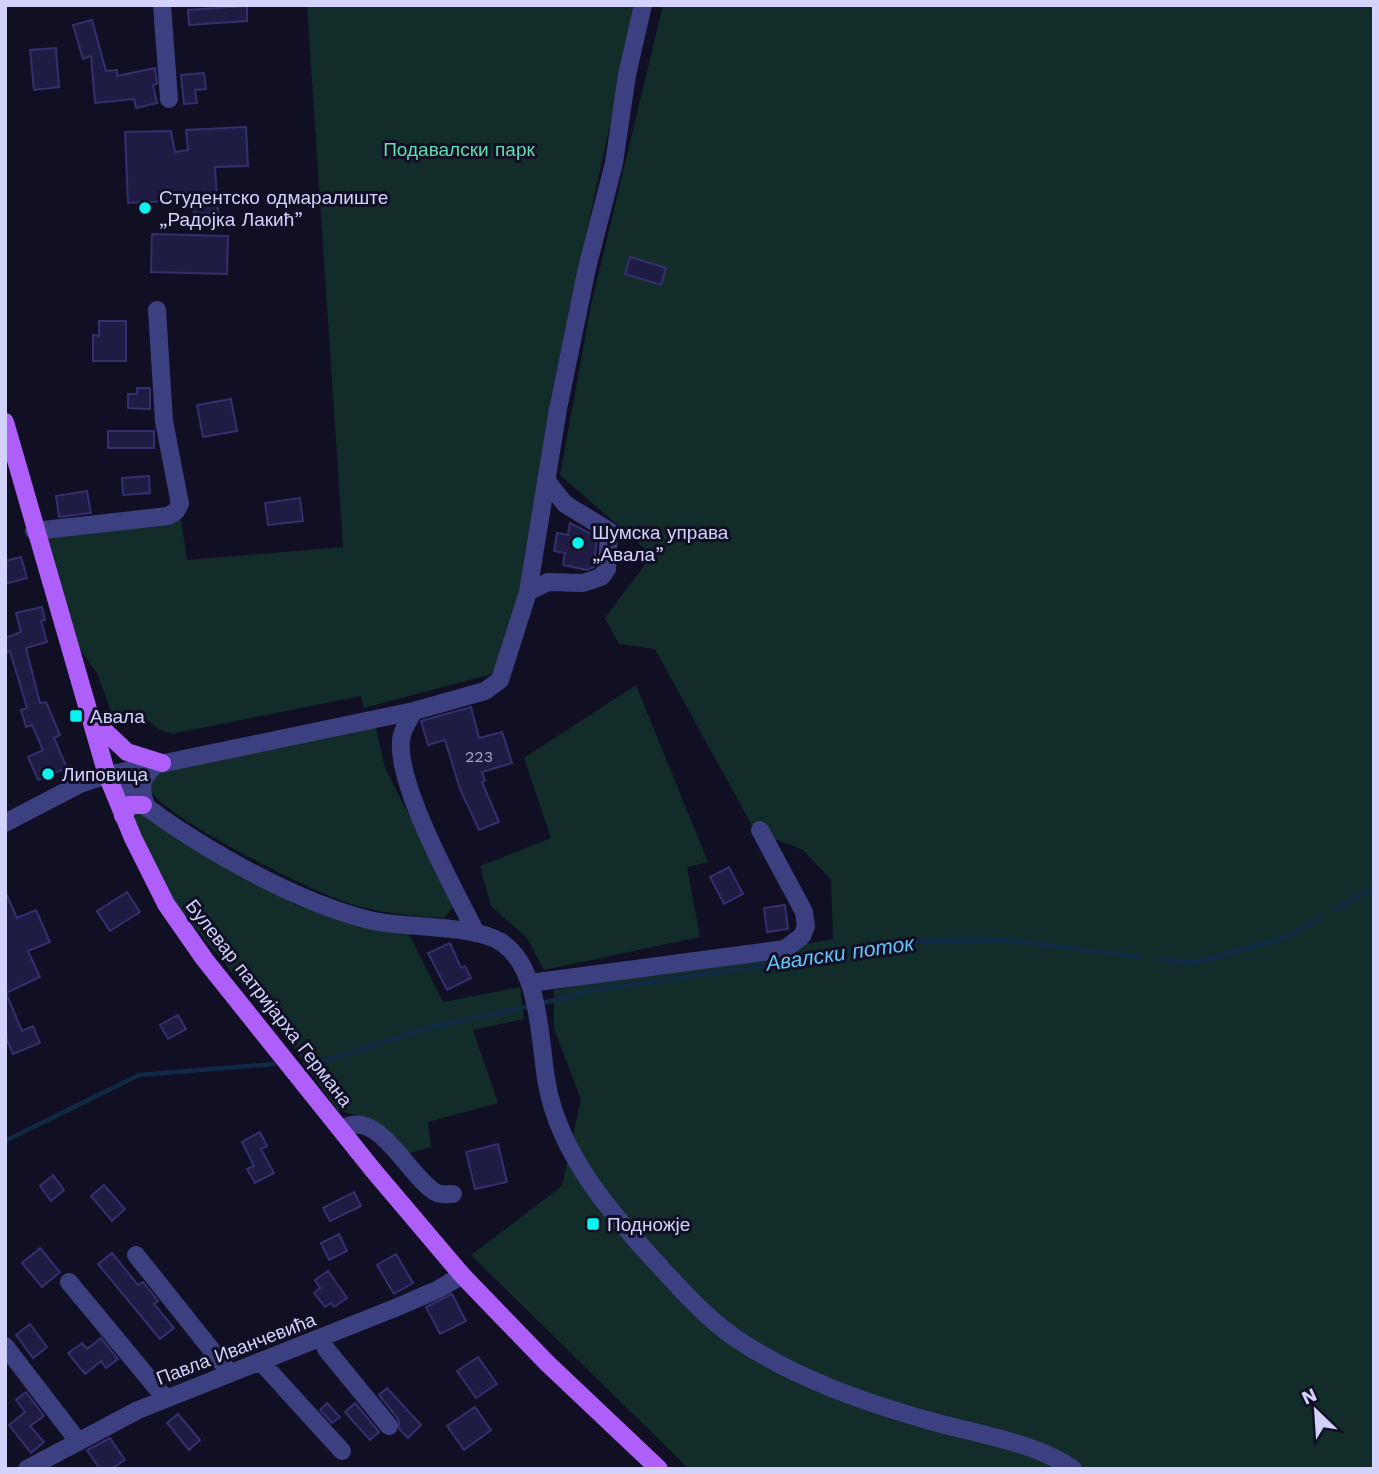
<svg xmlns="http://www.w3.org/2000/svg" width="1379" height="1474" font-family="'Work Sans',sans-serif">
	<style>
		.green { fill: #122d29 }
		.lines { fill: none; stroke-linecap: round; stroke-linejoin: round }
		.stream { stroke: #102a46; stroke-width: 4.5 }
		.building { fill: #1f1c43; stroke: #342f6e; stroke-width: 2 }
		.minor { stroke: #3c4080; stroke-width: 18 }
		.major { stroke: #ae5ef9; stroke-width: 18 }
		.poi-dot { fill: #09f3f1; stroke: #100f23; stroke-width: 2.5 }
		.labels { text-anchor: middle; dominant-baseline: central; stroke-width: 6; stroke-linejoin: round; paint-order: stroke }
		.number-label { font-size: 16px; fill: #a6a4ce }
		.park-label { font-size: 19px; fill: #61dbaf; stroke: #100f23 }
		.poi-label { font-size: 19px; fill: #d3d2fd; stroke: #100f23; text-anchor: start }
		.street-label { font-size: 19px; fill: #d3d2fd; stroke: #100f23 }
		.water-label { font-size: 21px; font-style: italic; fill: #64c4f9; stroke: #100f23 }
	</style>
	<rect width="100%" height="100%" fill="#100f23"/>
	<path class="green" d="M 307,5 L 636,5 L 551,396 L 520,590 L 499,664 L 492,674 L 364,708 L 361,696 L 172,734 L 158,729 L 139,713 L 111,711 L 97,673 L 77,645 L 40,531 L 180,514 L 187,560 L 343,547 Z
		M 663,5 L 1374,5 L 1374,1469 L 689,1469 L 471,1255 L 562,1186 L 581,1099 L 554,1029 L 554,990 L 833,939 L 831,880 L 803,850 L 755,831 L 655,649 L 619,644 L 605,618 L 652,555 L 560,475 L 591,305 Z
		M 636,685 L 708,862 L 687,867 L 700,937 L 544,970 L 527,938 L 491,906 L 480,866 L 551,838 L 524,758 Z
		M 376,727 L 385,768 L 455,905 L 444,918 C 413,916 378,913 348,903 C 308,890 171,821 149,790 L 150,780 L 161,768 Z
		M 133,808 L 296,905 L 364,926 L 408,932 L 443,1002 L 520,987 L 524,1019 L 473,1030 L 498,1103 L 428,1122 L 431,1147 L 406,1154 L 370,1119 L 337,1110 L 288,1040 L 174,902 L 128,811 Z"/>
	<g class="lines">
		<path class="stream" d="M 1336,909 L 1374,887
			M 1158,959 L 1194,963 L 1287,937 L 1320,918
			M 543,1003 L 595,990 L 763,966 L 902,941 L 1009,940 L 1139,957
			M 305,1062 L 328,1060 L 428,1028 L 525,1007
			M 5,1141 L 139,1075 L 274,1064"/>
	</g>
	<path class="building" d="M 247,6 L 247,21 L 189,25 L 188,10 Z
		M 92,20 L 106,71 L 117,70 L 117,76 L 155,68 L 157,84 L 153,85 L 157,103 L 136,108 L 134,99 L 95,103 L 91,56 L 83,59 L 73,25 Z
		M 56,48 L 59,87 L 34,90 L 30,50 Z
		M 204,73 L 206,89 L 195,90 L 197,103 L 184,104 L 181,75 Z
		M 246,127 L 248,166 L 215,167 L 218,213 L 194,214 L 193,200 L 128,203 L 125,132 L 171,131 L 175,152 L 188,150 L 186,130 Z
		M 152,234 L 228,236 L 227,274 L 151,272 Z
		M 630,257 L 666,268 L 661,285 L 625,274 Z
		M 99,321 L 126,321 L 126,361 L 93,361 L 93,335 L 99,336 Z
		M 137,388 L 150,388 L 150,409 L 128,408 L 128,394 L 137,394 Z
		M 231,399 L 237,431 L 203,437 L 197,405 Z
		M 108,431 L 154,431 L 154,448 L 108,448 Z
		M 149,476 L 150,493 L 123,495 L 122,478 Z
		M 87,491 L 91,513 L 59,517 L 56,496 Z
		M 300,498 L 303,521 L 268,525 L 265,503 Z
		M 570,523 L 597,537 L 594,567 L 587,570 L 563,565 L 565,553 L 554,551 L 557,533 L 568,535 Z
		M 21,557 L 27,578 L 5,584 L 5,561 Z
		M 42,607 L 45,620 L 41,621 L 47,642 L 26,648 L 40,703 L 46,702 L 60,735 L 54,738 L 67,768 L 38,780 L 28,757 L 43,750 L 32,725 L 26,727 L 21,710 L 27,708 L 10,651 L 5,653 L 5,638 L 21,632 L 16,613 Z
		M 471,707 L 479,738 L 502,732 L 512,763 L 482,772 L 485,781 L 482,782 L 499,822 L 479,830 L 460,789 L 445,740 L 428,745 L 421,721 Z
		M 729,867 L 743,894 L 724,904 L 710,877 Z
		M 5,891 L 17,918 L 36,910 L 50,942 L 28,951 L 40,977 L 6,993 L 22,1031 L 33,1026 L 40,1043 L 13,1054 L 5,1035 Z
		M 127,892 L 140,912 L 110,931 L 97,911 Z
		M 785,905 L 788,929 L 767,932 L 764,908 Z
		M 450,943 L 461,968 L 465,966 L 471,978 L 447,990 L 428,953 Z
		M 178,1015 L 186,1029 L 168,1039 L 160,1025 Z
		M 260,1132 L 267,1146 L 261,1149 L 274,1173 L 255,1183 L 247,1169 L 254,1166 L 242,1142 Z
		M 498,1144 L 507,1182 L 475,1189 L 466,1152 Z
		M 53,1175 L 64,1190 L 51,1201 L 40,1186 Z
		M 104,1185 L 125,1209 L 112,1221 L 91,1196 Z
		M 354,1192 L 361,1206 L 330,1221 L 323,1208 Z
		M 339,1234 L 347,1251 L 329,1260 L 321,1243 Z
		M 40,1248 L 60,1272 L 42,1287 L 22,1263 Z
		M 112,1253 L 138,1285 L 143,1282 L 158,1301 L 154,1304 L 174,1328 L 160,1339 L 98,1264 Z
		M 396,1254 L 413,1283 L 394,1294 L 377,1265 Z
		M 328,1271 L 347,1298 L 334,1307 L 331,1303 L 325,1307 L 314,1293 L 320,1288 L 315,1280 Z
		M 452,1294 L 466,1321 L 440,1334 L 426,1307 Z
		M 30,1324 L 47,1347 L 33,1358 L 16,1335 Z
		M 101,1338 L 118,1359 L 106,1368 L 101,1361 L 85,1374 L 68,1353 L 82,1343 L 87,1349 Z
		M 478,1357 L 497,1384 L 476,1398 L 457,1371 Z
		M 387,1388 L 421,1425 L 408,1438 L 400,1430 L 398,1419 L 379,1395 Z
		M 26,1392 L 44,1416 L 30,1426 L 44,1442 L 31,1453 L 9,1425 L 25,1412 L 16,1400 Z
		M 327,1403 L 340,1417 L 332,1423 L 320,1410 Z
		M 355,1403 L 379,1432 L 370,1440 L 345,1412 Z
		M 475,1407 L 491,1430 L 464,1450 L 447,1426 Z
		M 178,1414 L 200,1440 L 189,1450 L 167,1423 Z
		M 110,1438 L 125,1460 L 111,1469 L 100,1469 L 87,1450 Z"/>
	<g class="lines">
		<path class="minor" d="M 162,5 L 169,99
			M 34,531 L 168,516 L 176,511 L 180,504 L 164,421 L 157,310
			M 528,592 L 548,582 L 583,583 L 601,577 L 607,569 L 609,531 L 565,504 L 546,480
			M 414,711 C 410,718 404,727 402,735 C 391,777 456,892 476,933
			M 107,775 C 171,832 285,899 369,920 C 405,929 472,924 501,942 C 541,968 539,1041 547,1084 C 560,1157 615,1218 664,1271 C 686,1295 708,1319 734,1337 C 793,1378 866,1403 934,1422 C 977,1434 1037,1443 1073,1469
			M 147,808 C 139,788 140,777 157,764
			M 5,823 L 80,784 L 107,775 L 414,711 L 485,691 L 500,680 L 528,592 L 558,409 L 587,268 L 614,163 L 627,75 L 643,5
			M 530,983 L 785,949 L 802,936 L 806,926 L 804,912 L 760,830
			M 342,1129 C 379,1106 409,1179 437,1193 C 442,1195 448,1194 453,1194
			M 136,1255 L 230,1373
			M 69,1282 L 165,1398
			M 323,1338 L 326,1349 L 389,1426
			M 5,1346 L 78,1441
			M 261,1362 L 342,1451
			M 27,1469 L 138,1410 L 395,1308 L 439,1289 L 462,1275"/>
		<path class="major" d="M 5,422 L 107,775 L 133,838 L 166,904 L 205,960 L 373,1170 L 462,1275 L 547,1363 L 659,1469
			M 93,720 L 127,752 L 162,763
			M 123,816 L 130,805 L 143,805"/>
	</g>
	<g class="poi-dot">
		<circle cx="145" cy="208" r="7"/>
		<circle cx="578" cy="543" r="7"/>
		<rect x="69" y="709" width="14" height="14" rx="3.5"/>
		<circle cx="48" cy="774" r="7"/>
		<rect x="586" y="1217" width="14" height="14" rx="3.5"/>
	</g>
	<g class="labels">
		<g class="number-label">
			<text x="479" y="756">223</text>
		</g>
		<g class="park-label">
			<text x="459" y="149">Подавалски парк</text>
		</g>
		<g class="poi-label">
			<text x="159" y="197">Студентско одмаралиште<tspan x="159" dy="22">„Радојка Лакић”</tspan></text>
			<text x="592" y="532">Шумска управа<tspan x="592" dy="22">„Авала”</tspan></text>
			<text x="90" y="716">Авала</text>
			<text x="62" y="774">Липовица</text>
			<text x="607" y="1224">Подножје</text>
		</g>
		<g class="street-label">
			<text transform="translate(269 1003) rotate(52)">Булевар патријарха Германа</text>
			<text transform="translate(236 1349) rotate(-21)">Павла Иванчевића</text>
		</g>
		<g class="water-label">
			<text transform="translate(840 953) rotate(-8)">Авалски поток</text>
		</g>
	</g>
	<rect width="1379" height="1474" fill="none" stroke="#d3d2fd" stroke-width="14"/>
	<g transform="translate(1316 1411) rotate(335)" stroke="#100f23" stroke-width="5" paint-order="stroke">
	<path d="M0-5L12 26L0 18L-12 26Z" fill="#d3d2fd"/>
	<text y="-10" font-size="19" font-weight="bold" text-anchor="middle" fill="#d3d2fd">N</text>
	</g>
</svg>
